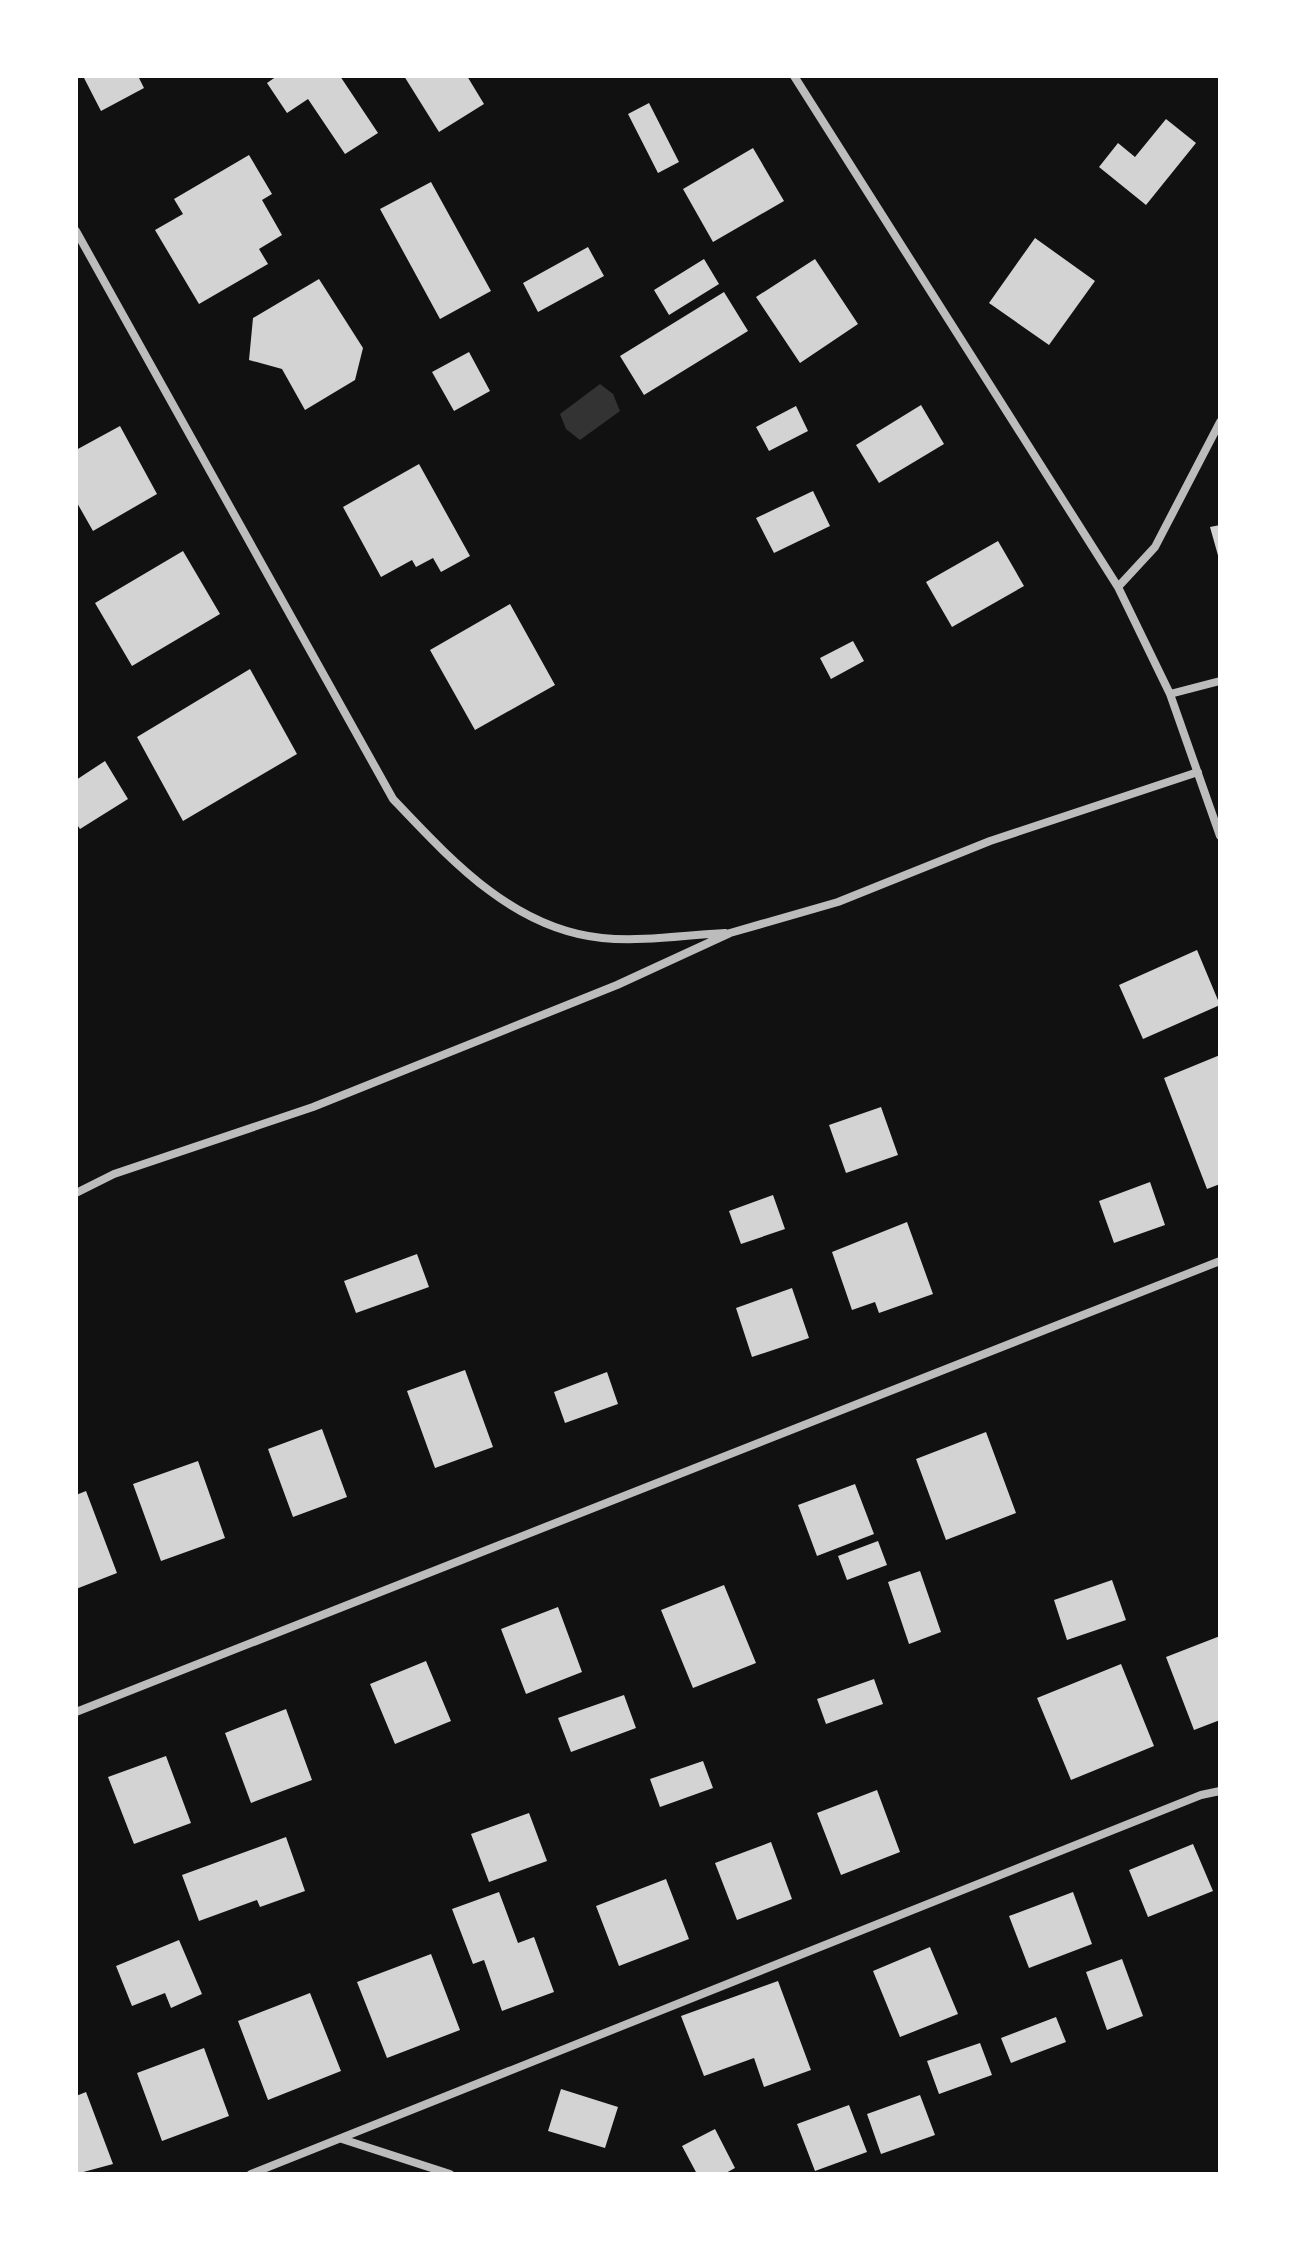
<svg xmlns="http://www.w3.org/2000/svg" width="1296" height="2250" font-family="'PT Sans Narrow',sans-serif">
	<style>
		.water { fill: #333 }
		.building { fill: #d3d3d3 }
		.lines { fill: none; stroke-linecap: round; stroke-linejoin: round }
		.minor { stroke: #bcbcbc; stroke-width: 8 }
	</style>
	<rect width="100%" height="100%" fill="#111"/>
	<path class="water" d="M 600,384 L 613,394 L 620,411 L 580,440 L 566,429 L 560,414 Z"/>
	<path class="building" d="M 83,76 L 138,76 L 144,88 L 101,111 Z
		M 277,76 L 340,76 L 378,133 L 345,154 L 308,99 L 287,113 L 267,83 Z
		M 404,76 L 467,76 L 484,104 L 439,132 Z
		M 649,103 L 679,162 L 658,173 L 628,114 Z
		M 1166,119 L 1196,143 L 1146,205 L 1099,167 L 1118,143 L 1135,157 Z
		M 753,148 L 784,201 L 713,242 L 683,189 Z
		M 249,155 L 272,194 L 262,200 L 282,235 L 259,249 L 268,264 L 199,304 L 155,230 L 183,214 L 174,199 Z
		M 431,182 L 491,291 L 440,319 L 380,209 Z
		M 1035,238 L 1095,281 L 1049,345 L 989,303 Z
		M 588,247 L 604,276 L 538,312 L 523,283 Z
		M 704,259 L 719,284 L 669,315 L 654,290 Z
		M 815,259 L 858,324 L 800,363 L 756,297 Z
		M 319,279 L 363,348 L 355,380 L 305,410 L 282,369 L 249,360 L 253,318 Z
		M 724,292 L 748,331 L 644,395 L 620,356 Z
		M 469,352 L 490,391 L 454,411 L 432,372 Z
		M 921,405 L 944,444 L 879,483 L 856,445 Z
		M 796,406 L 808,431 L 769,451 L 756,427 Z
		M 120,426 L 157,494 L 93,531 L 76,501 L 76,450 Z
		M 419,464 L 470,556 L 441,572 L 433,558 L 416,567 L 412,560 L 381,577 L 343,507 Z
		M 813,491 L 830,526 L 774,553 L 756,518 Z
		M 1220,525 L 1220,559 L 1219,559 L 1210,527 Z
		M 998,541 L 1024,586 L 952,627 L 926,582 Z
		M 183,551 L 220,614 L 132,666 L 95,603 Z
		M 510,604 L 555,685 L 475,730 L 430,650 Z
		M 853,641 L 864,661 L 831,679 L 820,658 Z
		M 250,669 L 297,754 L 183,821 L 137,737 Z
		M 105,761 L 128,799 L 80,829 L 76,823 L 76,780 Z
		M 1197,950 L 1220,1005 L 1143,1039 L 1119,985 Z
		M 1220,1055 L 1220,1184 L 1207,1189 L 1164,1078 Z
		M 881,1107 L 898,1155 L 846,1173 L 829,1125 Z
		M 1150,1182 L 1165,1225 L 1114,1243 L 1099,1201 Z
		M 773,1195 L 785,1229 L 741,1244 L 729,1211 Z
		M 907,1222 L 933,1294 L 879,1313 L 875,1302 L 852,1310 L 832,1252 Z
		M 417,1254 L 429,1287 L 356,1313 L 344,1281 Z
		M 792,1288 L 809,1338 L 752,1357 L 736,1308 Z
		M 465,1370 L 493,1447 L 435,1468 L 407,1391 Z
		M 607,1372 L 618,1404 L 565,1423 L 554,1392 Z
		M 322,1429 L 347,1497 L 293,1517 L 268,1449 Z
		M 986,1432 L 1016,1513 L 946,1540 L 916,1459 Z
		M 198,1461 L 225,1538 L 161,1561 L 133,1484 Z
		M 855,1484 L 874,1534 L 817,1556 L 798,1505 Z
		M 86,1491 L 117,1573 L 76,1589 L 76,1495 Z
		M 878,1541 L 887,1565 L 847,1580 L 838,1556 Z
		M 920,1571 L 941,1632 L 909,1644 L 888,1582 Z
		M 1112,1580 L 1126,1620 L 1067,1640 L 1054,1600 Z
		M 724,1585 L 756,1663 L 693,1688 L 661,1610 Z
		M 558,1607 L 582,1672 L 526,1694 L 501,1629 Z
		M 1220,1636 L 1220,1720 L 1194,1730 L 1166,1657 Z
		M 426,1661 L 451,1721 L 395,1744 L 370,1684 Z
		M 1121,1664 L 1154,1746 L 1071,1780 L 1037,1698 Z
		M 874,1679 L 883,1704 L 826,1724 L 817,1699 Z
		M 624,1695 L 636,1728 L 571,1752 L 558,1718 Z
		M 286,1709 L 312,1780 L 251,1803 L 225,1733 Z
		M 166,1756 L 191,1823 L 134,1844 L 108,1777 Z
		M 703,1761 L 713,1788 L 660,1807 L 650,1779 Z
		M 877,1790 L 900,1852 L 841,1875 L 817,1813 Z
		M 529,1813 L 547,1861 L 489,1882 L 471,1834 Z
		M 286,1837 L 305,1891 L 260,1907 L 257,1900 L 199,1921 L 182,1875 Z
		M 771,1842 L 792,1899 L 737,1920 L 715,1863 Z
		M 1193,1844 L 1213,1891 L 1148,1917 L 1129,1870 Z
		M 666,1879 L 689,1939 L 619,1966 L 596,1906 Z
		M 499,1892 L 518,1943 L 534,1937 L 554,1992 L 502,2011 L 484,1960 L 473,1964 L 452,1909 Z
		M 1073,1892 L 1092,1944 L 1029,1968 L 1009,1916 Z
		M 179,1940 L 202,1994 L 171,2008 L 165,1993 L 132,2006 L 116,1966 Z
		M 930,1947 L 958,2014 L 900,2037 L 873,1971 Z
		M 431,1954 L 460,2030 L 387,2058 L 357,1982 Z
		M 1122,1959 L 1143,2016 L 1107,2030 L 1086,1972 Z
		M 778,1981 L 811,2070 L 764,2087 L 754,2058 L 704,2076 L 681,2016 Z
		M 310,1993 L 341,2071 L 268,2100 L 238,2021 Z
		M 1056,2017 L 1066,2042 L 1011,2063 L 1001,2038 Z
		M 980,2043 L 992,2075 L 939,2094 L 927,2061 Z
		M 204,2048 L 229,2116 L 162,2141 L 137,2073 Z
		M 561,2089 L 618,2107 L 605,2148 L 548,2131 Z
		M 86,2092 L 113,2164 L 76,2174 L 76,2096 Z
		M 920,2095 L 935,2135 L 881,2154 L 867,2114 Z
		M 849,2105 L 867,2152 L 815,2171 L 797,2124 Z
		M 715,2129 L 735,2168 L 724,2174 L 697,2174 L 682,2146 Z"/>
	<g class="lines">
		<path class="minor" d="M 794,76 L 1118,587 L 1170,694 L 1220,836
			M 76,231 L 393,799 C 451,860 513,929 602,938 C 642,942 685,935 725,933
			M 1118,587 L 1155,547 L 1220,422
			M 1170,694 L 1220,681
			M 76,1193 L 114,1174 L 313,1107 L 617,985 L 730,933 L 838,902 L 990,841 L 1198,772
			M 76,1712 L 1220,1261
			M 342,2139 L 450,2174
			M 251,2174 L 1201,1795 L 1220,1791"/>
	</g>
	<rect width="1296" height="2250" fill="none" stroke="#ffffff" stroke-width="156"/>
</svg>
